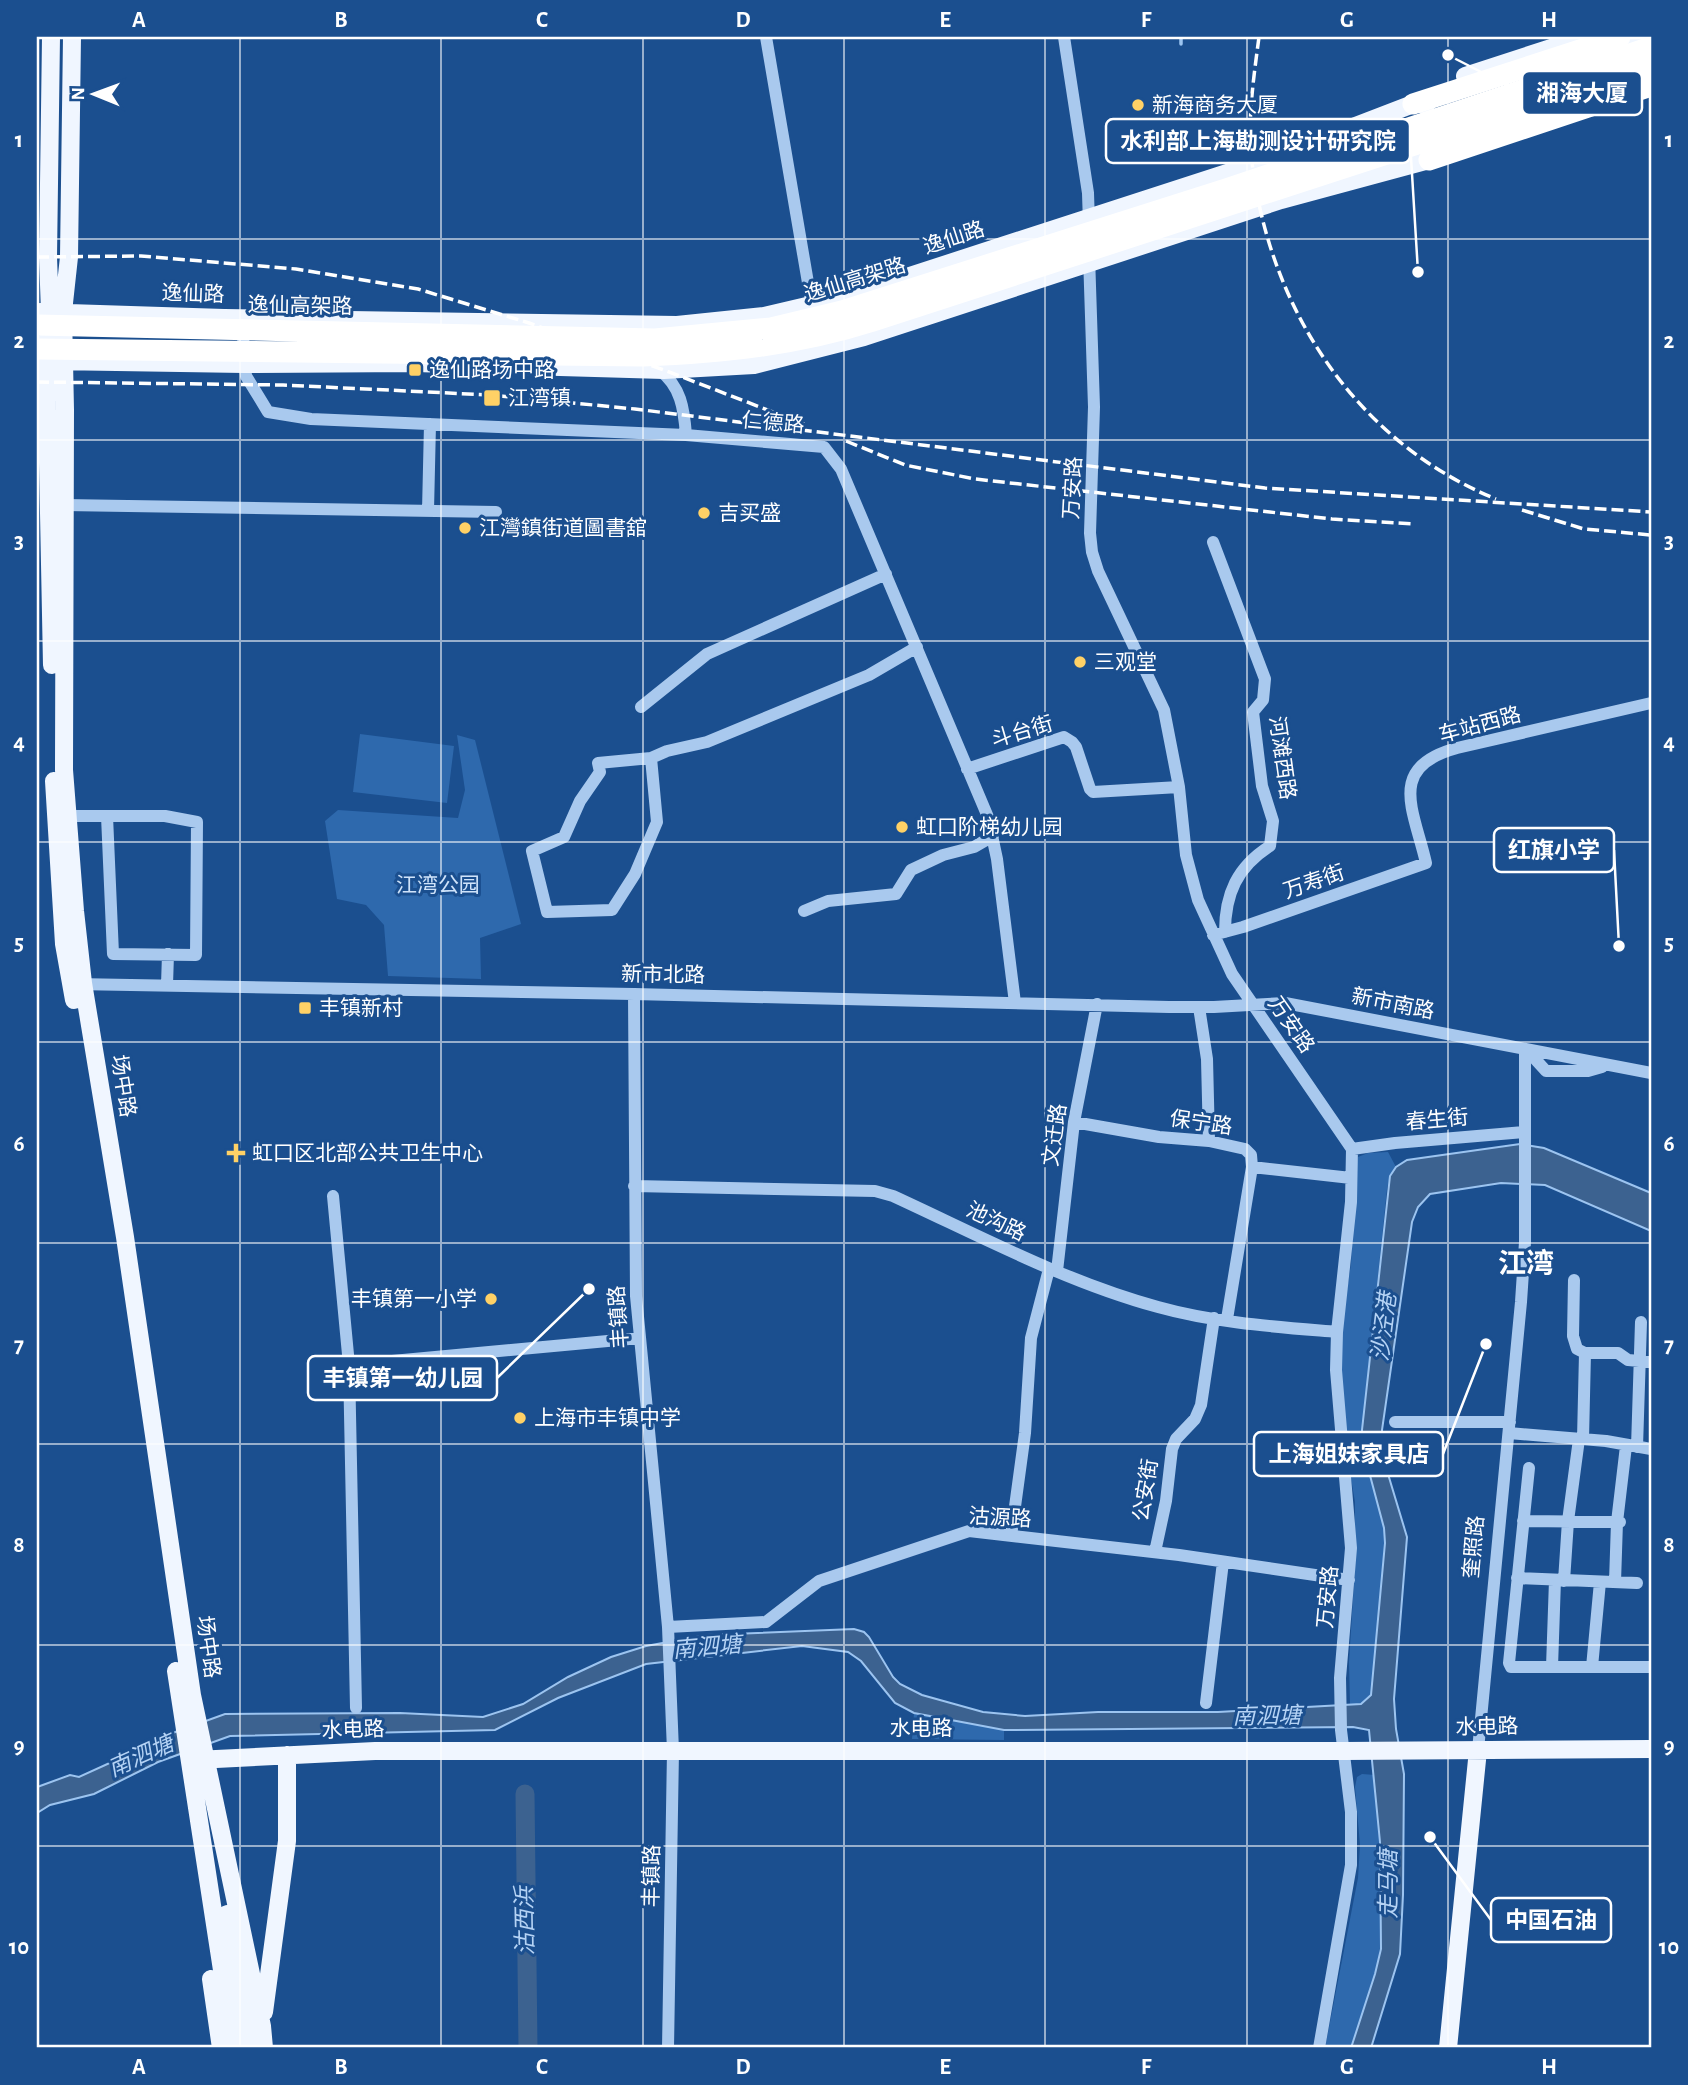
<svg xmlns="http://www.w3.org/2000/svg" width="1688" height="2085" font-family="'Alegreya Sans','Noto Sans SC',sans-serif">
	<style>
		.green { fill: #2e69ad }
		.water { fill: #3c6290; stroke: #9cc4f0; stroke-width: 2 }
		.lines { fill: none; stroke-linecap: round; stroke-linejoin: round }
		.stream { stroke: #9cc4f0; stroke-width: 3.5 }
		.river { stroke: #3c6290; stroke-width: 19 }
		.minor { stroke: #a9c9ee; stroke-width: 12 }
		.major { stroke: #f0f6ff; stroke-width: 18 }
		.highway { stroke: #fff; stroke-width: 21 }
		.rail { stroke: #fff; stroke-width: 3.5; stroke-dasharray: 12 5; stroke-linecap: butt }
		.highway-bridge { stroke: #fff; stroke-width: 21 }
		.grid { fill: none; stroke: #fff; stroke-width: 2; stroke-opacity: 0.55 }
		.poi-dot { fill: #ffd166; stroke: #1b4f8f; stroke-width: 2.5 }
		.labels { text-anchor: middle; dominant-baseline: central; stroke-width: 6; stroke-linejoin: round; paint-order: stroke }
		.poi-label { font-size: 21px; fill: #fff; stroke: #1b4f8f; text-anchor: start }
		.street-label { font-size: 21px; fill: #fff; stroke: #1b4f8f }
		.park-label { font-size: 21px; fill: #cfe3fa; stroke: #1b4f8f }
		.water-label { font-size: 23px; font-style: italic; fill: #b5d3f5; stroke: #1b4f8f }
		.district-label { font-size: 28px; font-weight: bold; fill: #fff; stroke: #1b4f8f }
		.leader { fill: none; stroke: #fff; stroke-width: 2.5 }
		.callout-dot { fill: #fff; stroke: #1b4f8f; stroke-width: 2.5 }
		.callout { fill: #1b4f8f; stroke: #fff; stroke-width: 2.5 }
		.callout-label { font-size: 23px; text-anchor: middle; font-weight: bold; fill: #fff }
		.neatline { fill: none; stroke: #fff; stroke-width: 2.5 }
		.grid-label { font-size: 23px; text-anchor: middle; font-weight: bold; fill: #fff }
	</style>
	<rect width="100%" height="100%" fill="#1b4f8f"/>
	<path class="green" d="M 360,734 L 454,746 L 447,803 L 353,792 Z
		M 457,735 L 475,740 L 521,924 L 480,938 L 481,979 L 388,976 L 384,925 L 366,905 L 337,899 L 325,821 L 338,810 L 458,818 L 465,790 Z
		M 1388,1152 L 1396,1167 L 1390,1176 L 1387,1189 L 1362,1430 L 1363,1449 L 1384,1528 L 1385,1543 L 1371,1695 L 1361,1704 L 1350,1705 L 1349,1662 L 1355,1566 L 1355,1502 L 1344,1437 L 1339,1378 L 1343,1315 L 1351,1264 L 1355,1172 L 1358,1157 L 1368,1153 Z
		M 914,1713 L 1004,1730 L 1004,1740 L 912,1739 Z
		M 1362,1774 L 1375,1775 C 1377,1832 1387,1891 1380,1949 C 1377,1983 1362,2016 1351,2048 L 1325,2048 L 1358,1878 L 1360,1845 L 1355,1787 L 1357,1777 Z"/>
	<path class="water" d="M 1520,1144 L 1544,1148 L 1651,1193 L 1651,1231 L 1545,1185 L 1501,1183 L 1430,1194 L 1418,1207 L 1412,1222 L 1382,1430 L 1382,1442 L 1388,1474 L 1407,1537 L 1394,1699 L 1396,1729 L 1404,1774 L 1403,1895 L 1400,1954 L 1371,2048 L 1351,2048 L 1375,1974 L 1381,1949 L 1380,1842 L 1369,1730 L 1353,1727 L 1004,1730 L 914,1713 L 895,1703 L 861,1661 L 848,1652 L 802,1646 L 646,1664 L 558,1698 L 495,1730 L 230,1736 L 158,1762 L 94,1794 L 50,1805 L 37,1813 L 37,1787 L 40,1786 L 70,1775 L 79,1777 L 136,1751 L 156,1739 L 225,1714 L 400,1713 L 483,1717 L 523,1704 L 568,1677 L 611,1657 L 646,1646 L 707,1635 L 854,1629 L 864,1632 L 869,1637 L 893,1677 L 900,1684 L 922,1695 L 983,1712 L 1025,1716 L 1098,1712 L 1218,1712 L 1361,1704 L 1371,1695 L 1385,1543 L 1384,1528 L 1363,1449 L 1362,1430 L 1390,1176 L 1396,1167 L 1407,1160 Z"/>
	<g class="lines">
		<path class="stream" d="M 1181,37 L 1181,44"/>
		<path class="river" d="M 525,1794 L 528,2048"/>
		<path class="minor" d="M 766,37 L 813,312
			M 1064,37 L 1088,193 L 1089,224
			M 1089,256 L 1094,407 L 1090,533 L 1092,552 L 1098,571 L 1164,710 L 1179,787 L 1186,855 L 1198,900 L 1232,974 L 1352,1149 L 1351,1202 L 1337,1332 L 1336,1370 L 1351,1548 L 1340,1678 L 1341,1730 L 1351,1812 L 1351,1865 L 1319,2048
			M 242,323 L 246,376 L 268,412 L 311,419 L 686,435 L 824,447 L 841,469 L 988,817 L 997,859 L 1015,1003
			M 659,370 C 681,386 684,409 686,435
			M 64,505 L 496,512
			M 428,511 L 430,424
			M 1213,542 L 1265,679 L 1263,700 L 1253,712 L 1262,786 L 1273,821 L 1270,846 C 1237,867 1225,894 1225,932
			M 641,707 L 707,654 L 886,574
			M 651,758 L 598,763 L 600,772 L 580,801 L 564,837 L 532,851 L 547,912 L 612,910 L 635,874 L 657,822 L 651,758 L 667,751 L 707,742 L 869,675 L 917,647
			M 967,769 L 1064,737 L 1072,742 L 1076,747 L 1090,789 L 1093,792 L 1179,787
			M 68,816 L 165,816 L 197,822 L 196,955 L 113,954 L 107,816
			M 804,911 L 828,901 L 896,894 L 911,870 L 943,855 L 974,847 L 993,836
			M 1213,935 L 1243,927 L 1426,863 C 1414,810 1386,767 1457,748 L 1651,703
			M 75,984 L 634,994 L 1169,1007 L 1214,1007 L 1285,1003 L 1651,1073
			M 167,985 L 168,954
			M 634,994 L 636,1296 L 668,1627 L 673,1751 L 668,2048
			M 1199,1007 L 1207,1059 L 1209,1141
			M 1526,1049 L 1546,1071 L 1588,1071 L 1602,1067
			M 1074,1122 L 1159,1137 L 1209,1141 L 1245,1149 L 1251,1155 L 1252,1167 L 1227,1319
			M 1352,1149 L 1395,1143 L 1524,1132
			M 1252,1167 L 1351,1178
			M 634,1186 L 875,1191 L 893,1196 C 980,1236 1066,1282 1158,1307 C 1215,1323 1278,1327 1337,1332
			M 333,1196 L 349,1365 L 356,1708
			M 1057,1271 L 1074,1122 L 1097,1004
			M 1574,1280 L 1573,1336 L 1577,1349 L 1585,1353 L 1618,1353 L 1628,1360 L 1651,1362
			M 349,1365 L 640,1338
			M 1395,1422 L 1510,1422
			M 1509,1433 L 1606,1441 L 1651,1449
			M 1583,1439 L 1585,1353
			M 1637,1447 L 1641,1322
			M 1529,1468 L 1509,1663 L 1511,1667 L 1651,1667
			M 1523,1521 L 1620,1522
			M 1011,1536 L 1025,1433 L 1031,1338 L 1049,1269
			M 1155,1552 L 1166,1501 L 1172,1449 L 1176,1439 L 1195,1419 L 1201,1405 L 1214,1318
			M 1517,1578 L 1637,1583
			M 1564,1581 L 1568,1521 L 1579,1439
			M 1615,1582 L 1617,1522 L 1626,1446
			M 668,1627 L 766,1622 L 819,1581 L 969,1531 L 1179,1555 L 1349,1580
			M 1552,1667 L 1555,1580
			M 1592,1667 L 1600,1582
			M 1206,1703 L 1223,1562
			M 1478,1750 L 1521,1302 L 1525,1242 L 1525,1049"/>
		<path class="major" d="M 51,37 L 48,257 L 50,312 L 46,361 L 52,665
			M 72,37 L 69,257 L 63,312 L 65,410 L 64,770 L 75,911 L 83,983 L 125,1237 L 192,1695 L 262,2026 L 264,2048
			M 1607,50 L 1647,37
			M 1465,76 L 1585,37
			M 37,312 L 224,318 L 677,325 L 764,316 L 845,297 L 1270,159 L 1413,104 L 1427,104
			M 53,361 L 244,364 L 415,363 L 664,370 L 754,365 L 864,337 L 1281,200 L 1429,160 L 1441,152
			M 54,781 L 64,944 L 74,1000
			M 176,1671 L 234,2048
			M 196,1760 L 375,1751 L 1343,1751 L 1651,1749
			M 227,1914 L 250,2048
			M 211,1979 L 221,2048
			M 264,2012 L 287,1841 L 287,1755
			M 1448,2048 L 1478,1750"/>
		<path class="highway" d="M 1413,104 L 1620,37
			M 1429,160 L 1651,86"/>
		<path class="rail" d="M 1259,37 C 1254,75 1248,115 1251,153 C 1266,303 1353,441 1496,499
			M 37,257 L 141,256 L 296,269 L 418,289 L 529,323 L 664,370 L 804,424
			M 37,382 L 283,385 L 490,395 L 635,409 L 1265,488 L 1651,512
			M 846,441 L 905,465 L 975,479 L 1332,519 L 1415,524
			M 1522,510 L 1584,529 L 1651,535"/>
		<path class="highway-bridge" d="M 37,325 L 655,339 L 771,328 L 842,311 L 1226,189 L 1651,47
			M 37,349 L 643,356 C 722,353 798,345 873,321 L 1651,68"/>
	</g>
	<path class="grid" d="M 240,37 L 240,2048M 441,37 L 441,2048M 643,37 L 643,2048M 844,37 L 844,2048M 1045,37 L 1045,2048M 1247,37 L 1247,2048M 1448,37 L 1448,2048M 37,239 L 1651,239M 37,440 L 1651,440M 37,641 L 1651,641M 37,842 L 1651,842M 37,1042 L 1651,1042M 37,1243 L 1651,1243M 37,1444 L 1651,1444M 37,1645 L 1651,1645M 37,1846 L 1651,1846"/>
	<g class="poi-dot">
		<circle cx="1138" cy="105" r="7"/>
		<rect x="408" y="363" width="14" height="14" rx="3.5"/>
		<rect x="483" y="389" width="18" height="18" rx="3.5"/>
		<circle cx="704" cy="513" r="7"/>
		<circle cx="465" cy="528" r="7"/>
		<circle cx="1080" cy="662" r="7"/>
		<circle cx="902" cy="827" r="7"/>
		<rect x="298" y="1001" width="14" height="14" rx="3.5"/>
		<path d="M232.5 1142.5h7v7h7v7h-7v7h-7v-7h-7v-7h7z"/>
		<circle cx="491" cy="1299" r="7"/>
		<circle cx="520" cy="1418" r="7"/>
	</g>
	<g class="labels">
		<g class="poi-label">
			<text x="1152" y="105">新海商务大厦</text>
			<text x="429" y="370">逸仙路场中路</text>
			<text x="508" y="398">江湾镇</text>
			<text x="718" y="513">吉买盛</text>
			<text x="479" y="528">江灣鎮街道圖書舘</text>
			<text x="1094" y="662">三观堂</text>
			<text x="916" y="827">虹口阶梯幼儿园</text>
			<text x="319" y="1008">丰镇新村</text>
			<text x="252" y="1153">虹口区北部公共卫生中心</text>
			<text x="477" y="1299" text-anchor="end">丰镇第一小学</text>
			<text x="534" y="1418">上海市丰镇中学</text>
		</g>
		<g class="street-label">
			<text transform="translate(954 238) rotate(-18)">逸仙路</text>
			<text transform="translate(855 280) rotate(-17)">逸仙高架路</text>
			<text transform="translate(193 294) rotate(2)">逸仙路</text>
			<text transform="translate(300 306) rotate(1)">逸仙高架路</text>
			<text transform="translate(773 423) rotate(5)">仁德路</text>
			<text transform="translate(1073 488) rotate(-87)">万安路</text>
			<text transform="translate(1480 725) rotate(-15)">车站西路</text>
			<text transform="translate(1022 732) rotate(-16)">斗台街</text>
			<text transform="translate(1282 758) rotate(82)">河滩西路</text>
			<text transform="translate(1314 882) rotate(-19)">万寿街</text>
			<text transform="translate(663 975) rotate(1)">新市北路</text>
			<text transform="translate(1393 1004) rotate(11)">新市南路</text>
			<text transform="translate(1291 1025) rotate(55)">万安路</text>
			<text transform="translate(123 1086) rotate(81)">场中路</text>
			<text transform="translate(1437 1120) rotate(-5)">春生街</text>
			<text transform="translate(1201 1123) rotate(8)">保宁路</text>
			<text transform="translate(1055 1135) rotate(-82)">文迁路</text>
			<text transform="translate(996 1222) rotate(25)">池沟路</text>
			<text transform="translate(619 1317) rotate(-94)">丰镇路</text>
			<text transform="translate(1146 1490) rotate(-81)">公安街</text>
			<text transform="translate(1000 1518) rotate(3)">沽源路</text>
			<text transform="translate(1474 1547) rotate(-85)">奎照路</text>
			<text transform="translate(1328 1597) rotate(-85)">万安路</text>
			<text transform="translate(208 1647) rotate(82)">场中路</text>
			<text transform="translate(1487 1727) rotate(-1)">水电路</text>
			<text x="921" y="1728">水电路</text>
			<text transform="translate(353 1730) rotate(-2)">水电路</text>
			<text transform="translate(652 1876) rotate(-89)">丰镇路</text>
		</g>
		<g class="park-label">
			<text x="438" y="885">江湾公园</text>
		</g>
		<g class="water-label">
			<text transform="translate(1385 1327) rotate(-83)">沙泾港</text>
			<text transform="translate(707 1648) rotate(-5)">南泗塘</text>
			<text transform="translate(1267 1717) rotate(-1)">南泗塘</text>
			<text transform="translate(141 1757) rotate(-24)">南泗塘</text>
			<text transform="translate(1389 1884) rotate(-90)">走马塘</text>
			<text transform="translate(526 1921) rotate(-91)">沽西浜</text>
		</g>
		<g class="district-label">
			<text x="1526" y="1265">江湾</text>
		</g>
	</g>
	<path class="leader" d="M1448 55L1522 93M1418 272L1410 141M1619 946L1614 850M589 1289L497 1378M1486 1344L1443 1454M1430 1837L1491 1920"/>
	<g class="callout-dot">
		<circle cx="1448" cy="55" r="7"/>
		<circle cx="1418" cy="272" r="7"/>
		<circle cx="1619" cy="946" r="7"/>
		<circle cx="589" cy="1289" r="7"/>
		<circle cx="1486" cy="1344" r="7"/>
		<circle cx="1430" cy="1837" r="7"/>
	</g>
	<g class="callout">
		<rect x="1522" y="71" width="120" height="44" rx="7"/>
		<rect x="1106" y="119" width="304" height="44" rx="7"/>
		<rect x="1494" y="828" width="120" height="44" rx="7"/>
		<rect x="308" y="1356" width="189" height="44" rx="7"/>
		<rect x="1254" y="1432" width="189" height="44" rx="7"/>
		<rect x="1491" y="1898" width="120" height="44" rx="7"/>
	</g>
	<g class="callout-label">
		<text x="1582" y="101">湘海大厦</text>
		<text x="1258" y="149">水利部上海勘测设计研究院</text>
		<text x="1554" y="858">红旗小学</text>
		<text x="403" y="1386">丰镇第一幼儿园</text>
		<text x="1349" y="1462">上海姐妹家具店</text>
		<text x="1551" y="1928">中国石油</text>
	</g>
	<rect width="1688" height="2085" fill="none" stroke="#1b4f8f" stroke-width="77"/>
	<g transform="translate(94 94) rotate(271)" stroke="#1b4f8f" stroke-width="5" paint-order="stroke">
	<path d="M0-5L12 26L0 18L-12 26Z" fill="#ffffff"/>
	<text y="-10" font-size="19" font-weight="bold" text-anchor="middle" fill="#ffffff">N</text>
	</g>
	<rect x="38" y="38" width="1612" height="2008" class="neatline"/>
	<g class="grid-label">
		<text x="139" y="27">A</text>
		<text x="341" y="27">B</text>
		<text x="542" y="27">C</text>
		<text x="743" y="27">D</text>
		<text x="945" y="27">E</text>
		<text x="1146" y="27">F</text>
		<text x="1347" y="27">G</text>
		<text x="1549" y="27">H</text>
		<text x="19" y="147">1</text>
		<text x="1669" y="147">1</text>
		<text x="19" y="348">2</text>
		<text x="1669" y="348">2</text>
		<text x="19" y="548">3</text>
		<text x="1669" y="548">3</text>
		<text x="19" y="749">4</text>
		<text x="1669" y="749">4</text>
		<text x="19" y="950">5</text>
		<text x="1669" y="950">5</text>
		<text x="19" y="1151">6</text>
		<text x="1669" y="1151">6</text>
		<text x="19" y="1352">7</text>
		<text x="1669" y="1352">7</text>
		<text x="19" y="1552">8</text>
		<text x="1669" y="1552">8</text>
		<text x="19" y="1753">9</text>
		<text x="1669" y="1753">9</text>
		<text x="19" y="1954">10</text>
		<text x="1669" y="1954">10</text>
		<text x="139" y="2074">A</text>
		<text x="341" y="2074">B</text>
		<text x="542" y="2074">C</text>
		<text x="743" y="2074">D</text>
		<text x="945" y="2074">E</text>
		<text x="1146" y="2074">F</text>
		<text x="1347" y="2074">G</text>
		<text x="1549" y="2074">H</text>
	</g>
</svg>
